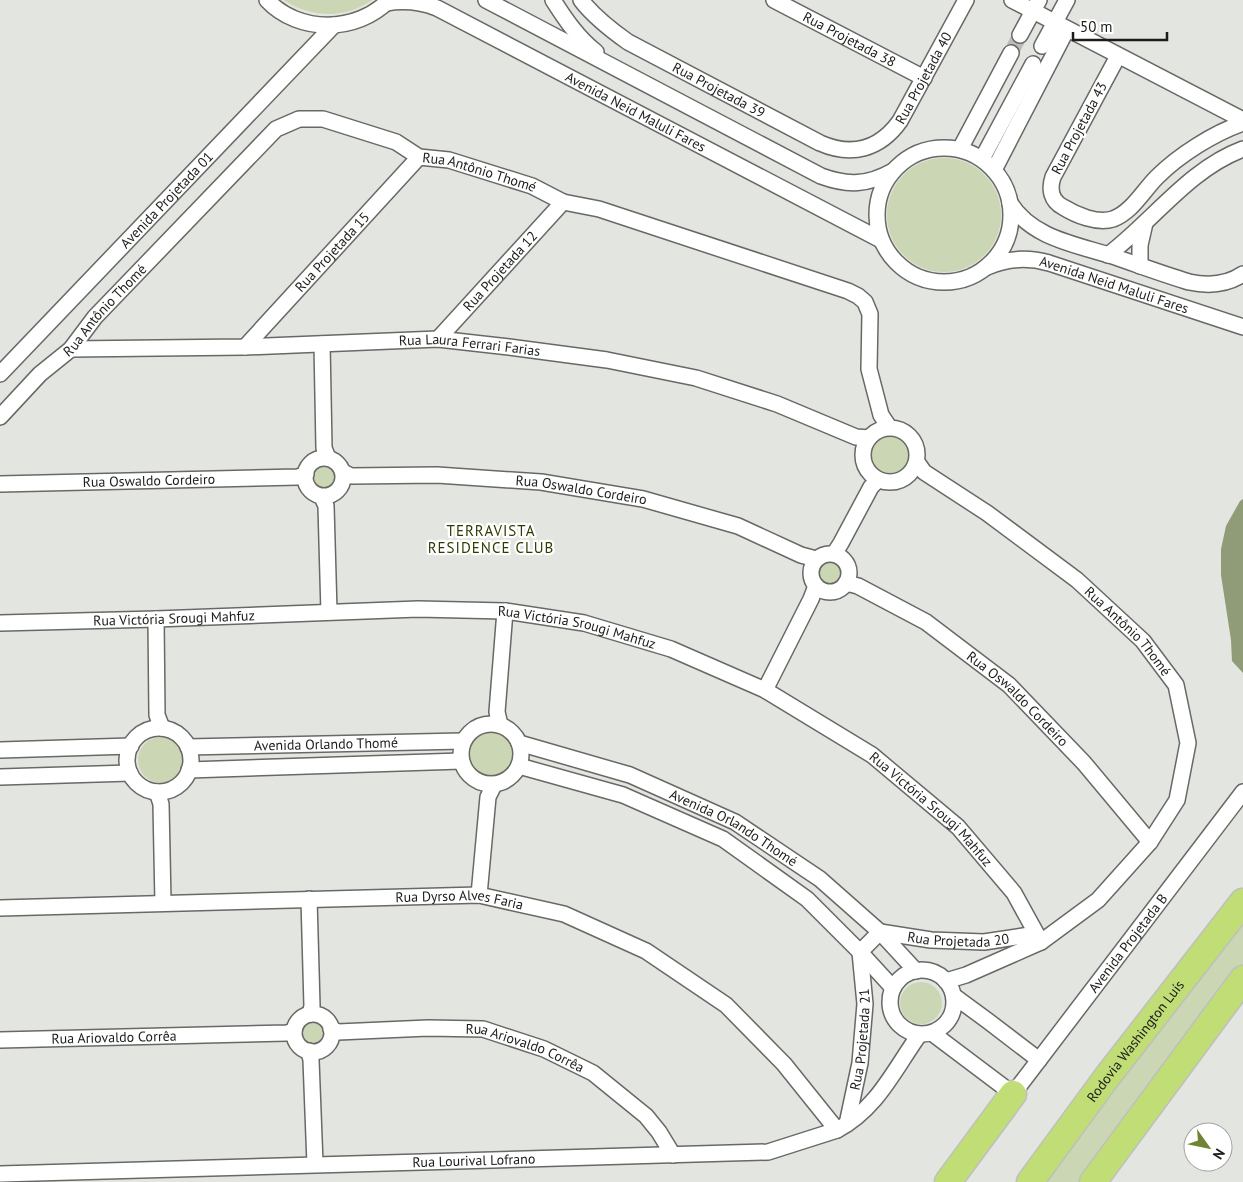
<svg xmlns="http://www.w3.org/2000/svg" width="1243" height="1182" font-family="'PT Sans',sans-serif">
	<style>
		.green { fill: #cbd6b4 }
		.water { fill: #909c77 }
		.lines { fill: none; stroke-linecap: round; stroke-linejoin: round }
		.minor-tunnel { stroke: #bbbdb9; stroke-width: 15; stroke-dasharray: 15 8; stroke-linecap: butt }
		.minor-casing { stroke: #686965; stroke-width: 18 }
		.motorway-casing { stroke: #bfbfbf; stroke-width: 29 }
		.minor { stroke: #fff; stroke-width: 15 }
		.motorway { stroke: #c0dd76; stroke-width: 26 }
		.labels { text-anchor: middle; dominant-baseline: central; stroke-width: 4.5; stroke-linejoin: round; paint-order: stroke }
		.street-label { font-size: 14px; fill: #1c1c1b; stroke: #fff }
		.neighbourhood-label { font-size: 15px; letter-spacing: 1px; fill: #2e3b00; stroke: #fff }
	</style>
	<rect width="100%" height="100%" fill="#e3e5e0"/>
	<path class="green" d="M 284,0 L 372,0 C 346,19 310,18 284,0 Z
		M887 215a57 57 0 1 1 114 0a57 57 0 1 1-114 0Z
		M870 455a20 20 0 1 1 40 0a20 20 0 1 1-40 0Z
		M314 478a12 12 0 1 1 24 0a12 12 0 1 1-24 0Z
		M818 573a12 12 0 1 1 24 0a12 12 0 1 1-24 0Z
		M466 754a24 24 0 1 1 48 0a24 24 0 1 1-48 0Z
		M138 760a23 23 0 1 1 46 0a23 23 0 1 1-46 0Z
		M 1243,912 L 1243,969 L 1086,1182 L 1039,1182 Z
		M900 1003a21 21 0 1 1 42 0a21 21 0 1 1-42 0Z
		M301 1033a12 12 0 1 1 24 0a12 12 0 1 1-24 0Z"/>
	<path class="water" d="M 1243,499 L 1243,673 L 1232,661 L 1231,640 L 1221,575 L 1221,549 L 1226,526 L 1240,501 Z"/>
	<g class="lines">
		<path class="minor-tunnel" d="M 1011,53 L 1020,35"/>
		<defs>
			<g id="minor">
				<path d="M 267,0 C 299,34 357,33 389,0"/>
				<path d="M 486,0 L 821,176 C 848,186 868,185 893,171"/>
				<path d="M 553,0 C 565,19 578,38 596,52"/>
				<path id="s1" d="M 581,0 C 594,17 611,30 628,42 L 820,143 C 852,157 880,149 900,121 L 966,0"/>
				<path id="s2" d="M 774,0 L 924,78"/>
				<path d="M 1012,0 L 1243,120"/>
				<path id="s3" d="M 386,3 C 404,0 419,1 437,8 L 881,240"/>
				<path d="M 1020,35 L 1039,0"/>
				<path d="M 1042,46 L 1067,0"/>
				<path d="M 1118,56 L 1053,177 C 1049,189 1051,201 1063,207 C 1076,215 1097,224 1113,219 C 1132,212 1143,191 1157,177 C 1179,155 1214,133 1243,123"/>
				<circle cx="944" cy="215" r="67"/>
				<path d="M 960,149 L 1011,53"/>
				<path d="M 982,159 L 1033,64"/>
				<path d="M 994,170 L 1067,29"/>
				<path d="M 1010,203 C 1031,237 1073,244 1109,255 C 1136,264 1162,274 1189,282 C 1208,286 1227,285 1243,274"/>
				<path d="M 1108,255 C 1153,221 1189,169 1243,149"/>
				<path d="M 1140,266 L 1140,245 L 1145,223"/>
				<path id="s4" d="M 987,267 C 1008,258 1028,257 1049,263 L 1243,327"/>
				<path id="s5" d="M 438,339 L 563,202"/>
				<path d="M 322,344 L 324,448 L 328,458"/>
				<path id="s6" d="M 245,347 L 419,157"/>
				<path id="s7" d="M 71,349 L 245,347 L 438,339 L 509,347 L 607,360 L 696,378 L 777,404 L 856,437 L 869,438"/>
				<path id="s8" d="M 0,374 L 334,25"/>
				<path id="s9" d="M 0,417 L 40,374 L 71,349 L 95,317 L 276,129 L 299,119 L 323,119 L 396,142 L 419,157 L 449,160 L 532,186 L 563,202 L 599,209 L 848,291 L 858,296 L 865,302 L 870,314 L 869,369 L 881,415 L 889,427"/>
				<circle cx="890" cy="455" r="27"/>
				<circle cx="324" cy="477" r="19"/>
				<path id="s10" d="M 917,462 L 924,472 L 987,513 L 1077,580 L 1143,641 L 1176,685 L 1188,743 L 1177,800 L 1150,842 L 1098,900 L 1041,942 L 966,975 L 946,981"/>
				<path id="s11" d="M 343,472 L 351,476 L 437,475 L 541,482 L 643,499 L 738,526 L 801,555 L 816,559"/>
				<path id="s12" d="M 0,484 L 298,477 L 306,474"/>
				<path d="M 322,497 L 326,506 L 329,612"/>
				<circle cx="830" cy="573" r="19"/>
				<path d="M 834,554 L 841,543 L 871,487 L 878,480"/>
				<path id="s13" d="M 846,583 L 858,586 L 926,622 L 1009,685 L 1084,763 L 1150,842"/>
				<path d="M 156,619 L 157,715 L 162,728"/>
				<path id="s14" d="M 0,623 L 156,619 L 418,609 L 505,611 L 584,623 L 671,649 L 765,690 L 872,755 L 958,827 L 1014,893 L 1041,942"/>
				<path d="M 765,690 L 811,599 L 816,586"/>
				<circle cx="491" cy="754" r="30"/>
				<path d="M 500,725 L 497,712 L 505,611"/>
				<circle cx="159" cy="760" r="32"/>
				<path id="s15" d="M 519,743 L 630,775 L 735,822 L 820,879 L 880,932 L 916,971"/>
				<path id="s16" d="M 188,747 L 463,741"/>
				<path d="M 0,750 L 131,746"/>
				<path d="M 519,766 L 623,795 L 723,839 L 807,899 L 860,952 L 893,988"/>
				<path d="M 189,770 L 461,761"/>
				<path d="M 0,777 L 130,773"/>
				<path d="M 157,792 L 161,804 L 163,903"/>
				<path d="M 479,895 L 488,797 L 494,785"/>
				<path d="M 309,899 L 312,1006 L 310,1014"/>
				<path id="s17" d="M 0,908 L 479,895 L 564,914 L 646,951 L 726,1005 L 784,1064 L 837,1130"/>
				<circle cx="922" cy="1002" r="32"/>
				<path d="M 954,996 L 988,1021 L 1039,1060"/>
				<circle cx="313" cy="1033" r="19"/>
				<path id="s18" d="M 331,1029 L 338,1032 L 428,1028 L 483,1029 L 544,1049 L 593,1073 L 646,1116 L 659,1132 L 673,1155"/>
				<path id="s19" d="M 932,1033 L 1013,1094 L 1243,792"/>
				<path id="s20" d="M 0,1040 L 287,1033 L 294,1031"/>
				<path d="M 309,1051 L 311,1060 L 315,1164"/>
				<path id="s21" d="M 847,1124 L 860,1063 L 865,1004 L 860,952 L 880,932 L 931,940 L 984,942 L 1036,934"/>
				<path id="s22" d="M 0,1174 L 768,1152 L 837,1130 C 877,1109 894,1070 919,1035"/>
			</g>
			<g id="motorway">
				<path d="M 948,1182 L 1013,1094"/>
				<path id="s23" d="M 1030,1182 L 1107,1077 L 1243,902"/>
				<path d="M 1093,1182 L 1243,979"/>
			</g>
		</defs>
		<use href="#minor" class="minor-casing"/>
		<use href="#motorway" class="motorway-casing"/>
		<use href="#minor" class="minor"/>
		<use href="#motorway" class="motorway"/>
	</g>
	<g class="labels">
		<g class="street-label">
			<text stroke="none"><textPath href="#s2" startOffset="85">Rua Projetada 38</textPath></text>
			<text stroke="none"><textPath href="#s1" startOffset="420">Rua Projetada 40</textPath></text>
			<text stroke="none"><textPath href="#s1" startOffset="166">Rua Projetada 39</textPath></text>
			<text stroke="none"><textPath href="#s3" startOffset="276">Avenida Neid Maluli Fares</textPath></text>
			<text transform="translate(1079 128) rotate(-62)">Rua Projetada 43</text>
			<text stroke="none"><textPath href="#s9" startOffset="615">Rua Antônio Thomé</textPath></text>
			<text stroke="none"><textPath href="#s8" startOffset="241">Avenida Projetada 01</textPath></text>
			<text stroke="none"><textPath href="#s6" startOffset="129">Rua Projetada 15</textPath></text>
			<text stroke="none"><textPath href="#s5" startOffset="92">Rua Projetada 12</textPath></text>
			<text stroke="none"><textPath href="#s4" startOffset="132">Avenida Neid Maluli Fares</textPath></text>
			<text stroke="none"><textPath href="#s9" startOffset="150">Rua Antônio Thomé</textPath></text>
			<text stroke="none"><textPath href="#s7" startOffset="399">Rua Laura Ferrari Farias</textPath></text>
			<text stroke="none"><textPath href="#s12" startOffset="149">Rua Oswaldo Cordeiro</textPath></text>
			<text stroke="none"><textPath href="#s11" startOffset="240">Rua Oswaldo Cordeiro</textPath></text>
			<text stroke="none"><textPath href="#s14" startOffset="174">Rua Victória Srougi Mahfuz</textPath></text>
			<text stroke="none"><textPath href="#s14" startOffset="579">Rua Victória Srougi Mahfuz</textPath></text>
			<text stroke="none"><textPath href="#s10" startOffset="272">Rua Antônio Thomé</textPath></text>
			<text stroke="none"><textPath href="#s13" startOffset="209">Rua Oswaldo Cordeiro</textPath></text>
			<text stroke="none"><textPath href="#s16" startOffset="138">Avenida Orlando Thomé</textPath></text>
			<text stroke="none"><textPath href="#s14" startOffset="984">Rua Victória Srougi Mahfuz</textPath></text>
			<text stroke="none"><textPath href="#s15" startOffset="232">Avenida Orlando Thomé</textPath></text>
			<text stroke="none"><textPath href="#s17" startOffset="460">Rua Dyrso Alves Faria</textPath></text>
			<text stroke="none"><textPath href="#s21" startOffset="281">Rua Projetada 20</textPath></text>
			<text stroke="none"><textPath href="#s19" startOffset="291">Avenida Projetada B</textPath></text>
			<text stroke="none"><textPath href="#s20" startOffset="114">Rua Ariovaldo Corrêa</textPath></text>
			<text stroke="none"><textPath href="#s21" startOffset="86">Rua Projetada 21</textPath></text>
			<text stroke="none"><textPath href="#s23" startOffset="176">Rodovia Washington Luís</textPath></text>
			<text stroke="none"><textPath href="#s18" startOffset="198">Rua Ariovaldo Corrêa</textPath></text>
			<text stroke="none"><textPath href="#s22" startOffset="474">Rua Lourival Lofrano</textPath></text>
		</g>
		<g class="neighbourhood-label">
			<text x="491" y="530">TERRAVISTA<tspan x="491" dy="17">RESIDENCE CLUB</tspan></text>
		</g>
	</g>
	<g transform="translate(1208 1147) rotate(123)"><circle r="24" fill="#ffffff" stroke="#a4a4a4"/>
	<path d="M0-4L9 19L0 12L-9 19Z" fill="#6f8435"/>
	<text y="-8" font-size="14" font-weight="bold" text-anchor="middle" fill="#1c1c1b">N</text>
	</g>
	<path d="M1073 32v8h94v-8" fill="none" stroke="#1c1c1b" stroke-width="2.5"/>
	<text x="1080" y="32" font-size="15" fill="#1c1c1b" stroke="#ffffff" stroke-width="4" paint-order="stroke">50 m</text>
</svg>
